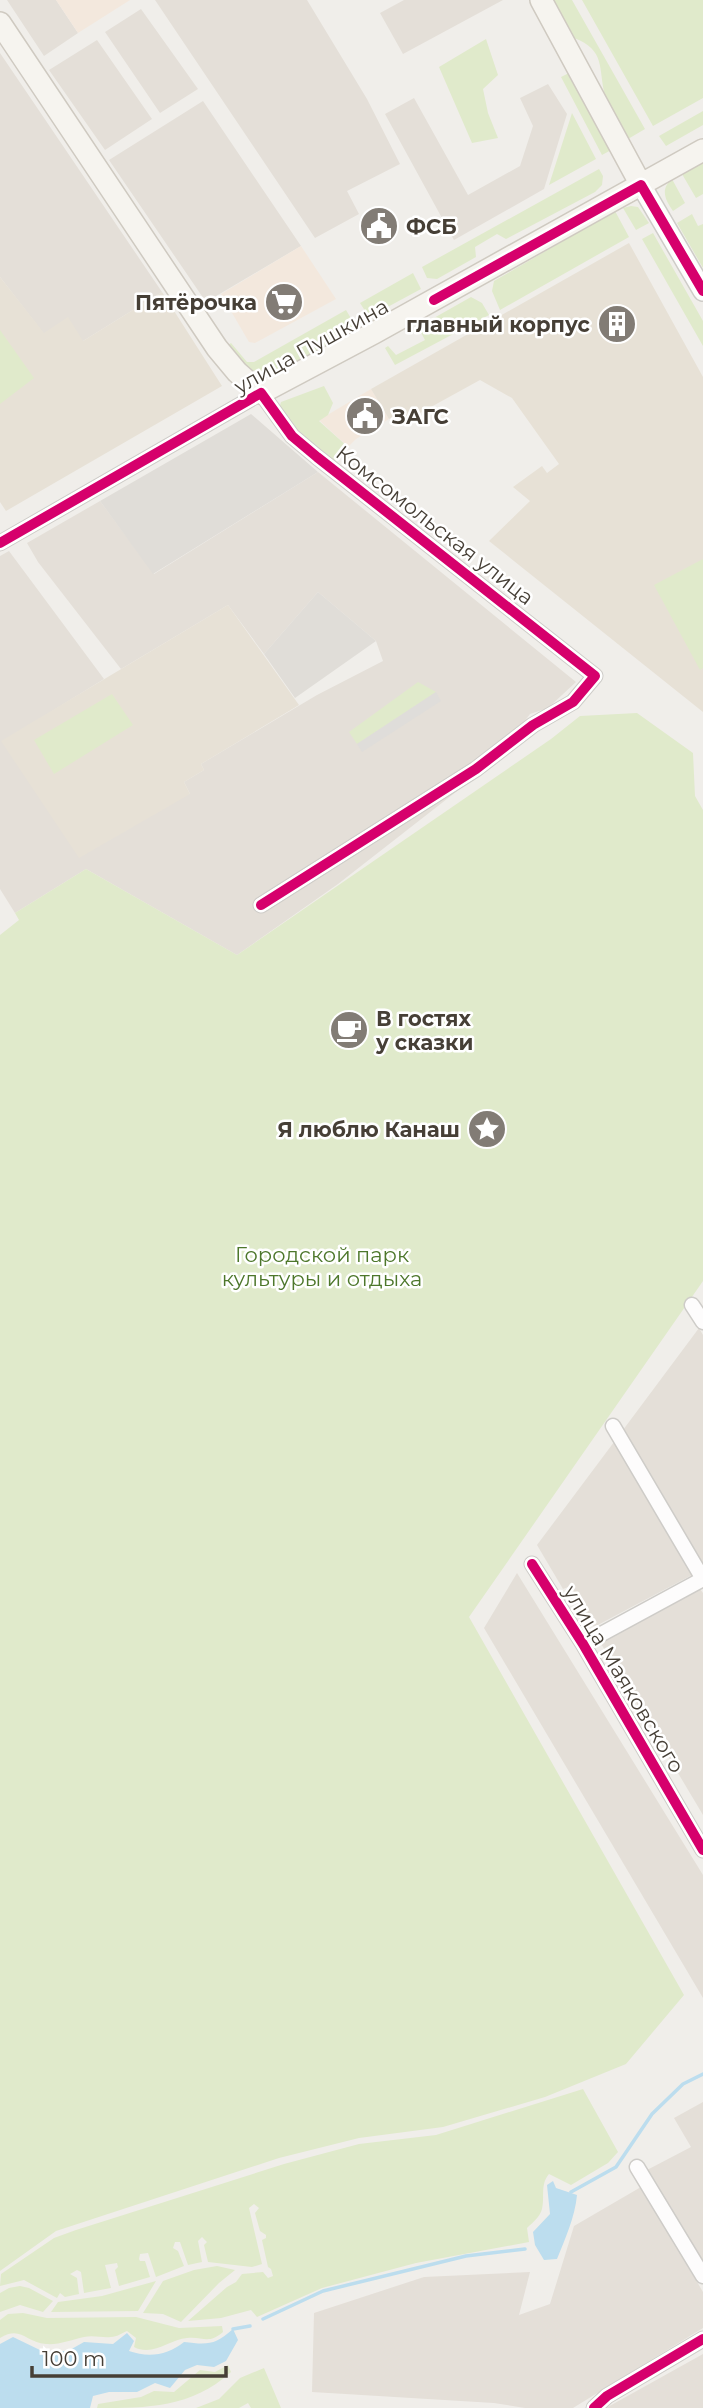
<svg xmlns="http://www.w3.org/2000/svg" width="703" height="2408" font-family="Montserrat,sans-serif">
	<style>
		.residential { fill: #e4dfd8 }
		.commercial { fill: #f3e8dd }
		.industrial { fill: #e0ddd8 }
		.education { fill: #e7e1d6 }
		.green { fill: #e0eacb }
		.parking { fill: #dfddda }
		.water { fill: #bcddee }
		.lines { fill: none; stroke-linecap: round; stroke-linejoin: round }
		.stream { stroke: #bcddee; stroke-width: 3.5 }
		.minor-casing { stroke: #ceccc8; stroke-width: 17 }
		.tertiary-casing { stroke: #ceccc8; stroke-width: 22 }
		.secondary-casing { stroke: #cfcac1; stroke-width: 24 }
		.minor { stroke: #fdfcfc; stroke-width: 14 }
		.tertiary { stroke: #fdfcfc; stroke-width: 19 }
		.secondary { stroke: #f6f4ef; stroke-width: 21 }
		.cycleway-casing { stroke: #fff; stroke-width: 15 }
		.cycleway { stroke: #d6006c; stroke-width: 10 }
		.labels { text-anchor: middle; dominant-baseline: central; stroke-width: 5; stroke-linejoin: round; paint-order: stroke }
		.poi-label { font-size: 21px; font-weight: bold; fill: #463f36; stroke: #fff; text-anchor: start }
		.street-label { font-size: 21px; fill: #463f36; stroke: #fff }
		.park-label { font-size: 21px; fill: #4d772b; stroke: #fff }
	</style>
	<rect width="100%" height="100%" fill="#f0eeea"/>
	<path class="residential" d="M 7,0 L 56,0 L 78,33 L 44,56 Z
		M 155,0 L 307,0 L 367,99 L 400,164 L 347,191 L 359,214 L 315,238 Z
		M 404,0 L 503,0 L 403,54 L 380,13 Z
		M 141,9 L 198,89 L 160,113 L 105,32 Z
		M 97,40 L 152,119 L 105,150 L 49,70 Z
		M 0,53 L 162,292 L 83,341 L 44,334 L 0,277 Z
		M 548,84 L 567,114 L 544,189 L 454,240 L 385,114 L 414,98 L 468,195 L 520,166 L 533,126 L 520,98 Z
		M 203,101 L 301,246 L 206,302 L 109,160 Z
		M 318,472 L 576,682 L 548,708 L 530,714 L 493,763 L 338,884 L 237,955 L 86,869 L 15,913 L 0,889 L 0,556 L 9,551 L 104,679 L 2,742 L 190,794 L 184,782 L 204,770 L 201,764 L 317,695 L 383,661 L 376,641 L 318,592 L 264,654 L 228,605 L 121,669 L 38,562 L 27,543 L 100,501 L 154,574 Z
		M 699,1328 L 703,1335 L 703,1565 L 623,1430 Z
		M 614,1442 L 692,1575 L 594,1627 L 571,1586 L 563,1589 L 537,1545 Z
		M 517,1573 L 703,1875 L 703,1998 L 484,1628 Z
		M 700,1589 L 703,1593 L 703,1815 L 600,1642 Z
		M 703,2102 L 703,2262 L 647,2170 L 691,2147 L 674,2118 Z
		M 641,2187 L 703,2292 L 703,2328 L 573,2408 L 525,2408 L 494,2403 L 312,2392 L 314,2313 L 424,2277 L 530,2272 L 519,2315 L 550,2304 L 574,2226 Z
		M 703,2354 L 703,2408 L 606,2408 Z"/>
	<path class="commercial" d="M 56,0 L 130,0 L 78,33 Z
		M 301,246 L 336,299 L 255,343 L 249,342 L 221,294 Z
		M 371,389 L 389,419 L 356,439 L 348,447 L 319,420 Z"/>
	<path class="industrial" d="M 251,414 L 318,472 L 153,574 L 100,501 Z
		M 318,592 L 376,641 L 295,698 L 264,654 Z"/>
	<path class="education" d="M 629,243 L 703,377 L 703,712 L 489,541 L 530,501 L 513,487 L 542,466 L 547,473 L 559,464 L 512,398 L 480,380 L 400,424 L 395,416 L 389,419 L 371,389 Z
		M 0,277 L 44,333 L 68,317 L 83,341 L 162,292 L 222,386 L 6,511 L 0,502 Z
		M 228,605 L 299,705 L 201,764 L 204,770 L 184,782 L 190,794 L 79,858 L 1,741 Z"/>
	<path class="green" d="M 553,0 L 572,0 L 645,129 L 628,139 C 621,126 609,110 605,96 C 598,68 606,50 574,38 Z
		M 582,0 L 703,0 L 703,98 L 653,126 Z
		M 486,39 L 498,75 L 483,89 L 488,113 L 498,138 L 472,143 L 439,67 Z
		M 571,72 L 613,149 L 602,155 L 561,77 Z
		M 703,111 L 703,125 L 666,146 L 659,136 Z
		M 572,113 L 596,159 L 549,185 Z
		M 703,162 L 703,194 L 696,198 L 682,174 Z
		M 599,169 L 603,176 L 602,185 L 595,192 L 506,239 L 497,234 L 475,247 L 476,257 L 437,279 L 427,278 L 422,267 Z
		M 672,179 L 685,203 L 673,211 C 665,200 660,189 672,179 Z
		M 631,206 L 638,207 L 649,223 L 636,230 L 623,208 Z
		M 615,211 L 629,237 L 500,310 L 492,291 L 494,281 Z
		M 692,214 L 698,226 L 703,224 L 703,268 L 677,223 Z
		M 653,233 L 703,321 L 703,346 L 642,239 Z
		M 413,273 L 421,289 L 369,317 L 360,303 Z
		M 471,297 L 482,303 L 489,315 L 395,365 L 385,348 L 388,346 L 396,355 L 425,340 L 418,327 Z
		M 346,310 L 352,320 L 352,330 C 328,343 271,385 245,367 C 238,362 232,352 227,346 L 231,343 L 247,362 L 254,362 Z
		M 0,330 L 34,378 L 0,404 Z
		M 324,386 L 333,403 L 328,415 L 319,421 L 348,447 L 335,461 L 277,415 L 281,402 Z
		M 703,559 L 703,668 L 700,670 L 654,585 Z
		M 418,682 L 436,692 L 357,744 L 349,732 Z
		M 112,694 L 133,725 L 54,774 L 34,740 Z
		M 637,713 L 693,753 L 695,796 L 703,810 L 703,1281 L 469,1617 L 684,1995 L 626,2064 L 545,2097 L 443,2127 L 359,2138 L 279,2158 L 56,2231 L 0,2271 L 0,935 L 19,920 L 15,913 L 86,869 L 237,955 L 551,739 L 580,716 Z
		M 583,2089 L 618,2152 L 608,2163 L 571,2185 L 549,2174 C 540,2184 545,2197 542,2209 C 540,2217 533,2222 527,2228 L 529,2242 L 416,2263 L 322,2288 L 257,2317 L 251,2310 L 221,2318 L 188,2321 L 227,2287 L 236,2282 L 242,2274 L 263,2272 L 268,2278 L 273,2276 L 271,2269 L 268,2267 L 262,2240 L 266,2238 L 266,2235 L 260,2231 L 255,2213 L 259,2208 L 254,2204 L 249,2208 L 262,2264 L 252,2267 L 208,2262 L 204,2245 L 207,2242 L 202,2237 L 198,2241 L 202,2262 L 188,2265 L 180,2242 L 175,2242 L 173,2248 L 178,2251 L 184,2266 L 156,2277 L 148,2253 L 140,2254 L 139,2259 L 140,2261 L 145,2261 L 150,2277 L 119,2286 L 115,2270 L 118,2267 L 117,2263 L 105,2265 L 111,2288 L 84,2293 L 81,2272 L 77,2270 L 70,2274 L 77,2278 L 79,2294 L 65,2297 L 60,2293 L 57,2298 L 24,2280 L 0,2286 L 1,2274 L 54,2238 L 76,2230 L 284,2164 L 359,2144 L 436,2135 Z
		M 217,2266 L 235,2270 L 219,2283 L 181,2322 L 163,2314 L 143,2313 L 163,2281 L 194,2270 Z
		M 156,2281 L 138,2311 L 51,2312 L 58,2302 L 102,2296 Z
		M 20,2286 L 29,2288 L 53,2301 L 43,2312 L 20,2305 L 0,2312 L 0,2293 L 9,2288 Z
		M 23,2313 L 47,2318 L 136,2317 L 179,2328 L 222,2326 L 223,2332 C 208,2345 203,2336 187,2338 C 170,2339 153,2357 134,2347 L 136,2338 L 127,2331 C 122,2333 117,2337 111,2337 C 102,2338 94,2335 84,2337 C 71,2340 59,2345 46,2344 C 25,2342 21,2325 0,2338 L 0,2320 L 8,2314 Z
		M 228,2365 L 231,2372 C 191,2408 148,2408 97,2408 L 98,2404 L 141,2397 L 154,2391 L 174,2392 L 200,2370 L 215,2372 Z
		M 264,2368 L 281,2408 L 251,2408 L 248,2403 L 239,2408 L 196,2408 L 219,2399 L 240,2378 Z"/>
	<path class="parking" d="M 436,692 L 441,701 L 362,752 L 357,744 Z"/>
	<path class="water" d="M 553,2181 L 556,2188 L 577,2195 C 575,2217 565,2239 557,2259 L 544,2260 L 535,2245 L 533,2232 L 550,2214 L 547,2185 Z
		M 233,2329 L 238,2340 L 226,2361 L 214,2367 L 197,2365 L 185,2370 L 170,2388 L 155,2383 L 137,2392 L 109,2392 L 93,2396 L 90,2408 L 0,2408 L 0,2344 L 13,2337 L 42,2351 L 68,2351 L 84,2342 L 113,2344 L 127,2333 L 134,2341 L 129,2351 C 149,2358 168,2355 184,2342 C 208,2345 215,2345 233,2329 Z"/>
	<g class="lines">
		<path class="stream" d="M 571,2192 L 616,2167 L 652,2114 L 683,2084 L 703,2074
			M 263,2319 L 323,2291 L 466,2256 L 525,2249
			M 233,2329 L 250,2326"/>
		<defs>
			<path id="minor" d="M 0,543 L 261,393 L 292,436 L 317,457 L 595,676 L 573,702 L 533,725 L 476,769 L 261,905
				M 692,1305 L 703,1322
				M 532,1564 L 583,1644 L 703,1850
				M 583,1644 L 703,1579 L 613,1426
				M 637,2167 L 703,2276
				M 594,2408 L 607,2396 L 703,2339"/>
			<path id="tertiary" d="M 627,193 L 641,185 L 703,291"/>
			<path id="secondary" d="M 541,0 L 641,185
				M 0,23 L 217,348 L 237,372 L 261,393 L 374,333 L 703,150"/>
		</defs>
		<use href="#minor" class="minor-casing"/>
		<use href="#tertiary" class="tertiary-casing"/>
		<use href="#secondary" class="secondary-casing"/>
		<use href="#minor" class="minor"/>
		<use href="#tertiary" class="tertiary"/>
		<use href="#secondary" class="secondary"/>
		<defs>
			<path id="cycleway" d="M 434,300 L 641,185 L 703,291
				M 0,543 L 261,393 L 292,436 L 317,457 L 595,676 L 573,702 L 533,725 L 476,769 L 261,905
				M 532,1564 L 583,1644 L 703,1850
				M 594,2408 L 607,2396 L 703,2339"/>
		</defs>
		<use href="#cycleway" class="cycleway-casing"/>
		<use href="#cycleway" class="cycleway"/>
	</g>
	<defs>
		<symbol id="civic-disc" viewBox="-11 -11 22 22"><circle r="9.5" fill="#827c75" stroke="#fff"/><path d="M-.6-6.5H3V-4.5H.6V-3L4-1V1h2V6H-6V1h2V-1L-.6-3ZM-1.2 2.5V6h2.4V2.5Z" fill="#fff"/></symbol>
		<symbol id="supermarket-disc" viewBox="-11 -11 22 22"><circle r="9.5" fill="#827c75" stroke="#fff"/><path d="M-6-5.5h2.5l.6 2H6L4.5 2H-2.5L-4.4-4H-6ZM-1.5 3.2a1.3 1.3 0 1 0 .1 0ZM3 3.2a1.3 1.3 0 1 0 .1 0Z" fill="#fff"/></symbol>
		<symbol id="building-disc" viewBox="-11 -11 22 22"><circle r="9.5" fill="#827c75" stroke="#fff"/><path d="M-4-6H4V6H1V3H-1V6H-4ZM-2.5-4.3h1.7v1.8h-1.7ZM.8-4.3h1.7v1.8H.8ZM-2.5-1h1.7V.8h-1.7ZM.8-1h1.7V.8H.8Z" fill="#fff"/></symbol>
		<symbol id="cafe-disc" viewBox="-11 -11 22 22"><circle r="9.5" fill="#827c75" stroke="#fff"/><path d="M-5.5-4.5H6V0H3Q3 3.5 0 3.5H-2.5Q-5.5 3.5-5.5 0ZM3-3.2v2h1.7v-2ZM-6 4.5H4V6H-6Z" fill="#fff"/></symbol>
		<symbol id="sight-disc" viewBox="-11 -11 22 22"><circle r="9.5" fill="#827c75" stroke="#fff"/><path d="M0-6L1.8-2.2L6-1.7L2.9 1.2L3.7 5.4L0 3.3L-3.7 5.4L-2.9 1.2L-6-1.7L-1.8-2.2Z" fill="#fff"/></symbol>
	</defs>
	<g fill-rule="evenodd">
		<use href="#civic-disc" x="357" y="204" width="44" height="44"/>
		<use href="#supermarket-disc" x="262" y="280" width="44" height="44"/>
		<use href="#building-disc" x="595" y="302" width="44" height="44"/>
		<use href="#civic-disc" x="343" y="394" width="44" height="44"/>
		<use href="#cafe-disc" x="327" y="1008" width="44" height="44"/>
		<use href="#sight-disc" x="465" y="1107" width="44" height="44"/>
	</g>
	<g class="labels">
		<g class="poi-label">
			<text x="406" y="226">ФСБ</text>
			<text x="257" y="302" text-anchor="end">Пятёрочка</text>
			<text x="590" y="324" text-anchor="end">главный корпус</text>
			<text x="392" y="416">ЗАГС</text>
			<text x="376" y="1018">В гостях<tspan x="376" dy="24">у сказки</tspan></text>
			<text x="460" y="1129" text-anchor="end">Я люблю Канаш</text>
		</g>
		<g class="street-label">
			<text transform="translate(311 346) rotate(-29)">улица Пушкина</text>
			<text transform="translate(435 525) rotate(38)">Комсомольская улица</text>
			<text transform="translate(624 1679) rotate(59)">улица Маяковского</text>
		</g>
		<g class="park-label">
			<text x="322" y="1254">Городской парк<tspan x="322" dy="24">культуры и отдыха</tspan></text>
		</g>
	</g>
	<path d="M32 2366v10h194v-10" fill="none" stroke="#463f36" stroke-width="3.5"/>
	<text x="42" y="2366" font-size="21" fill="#463f36" stroke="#ffffff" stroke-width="5" paint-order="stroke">100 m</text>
</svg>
